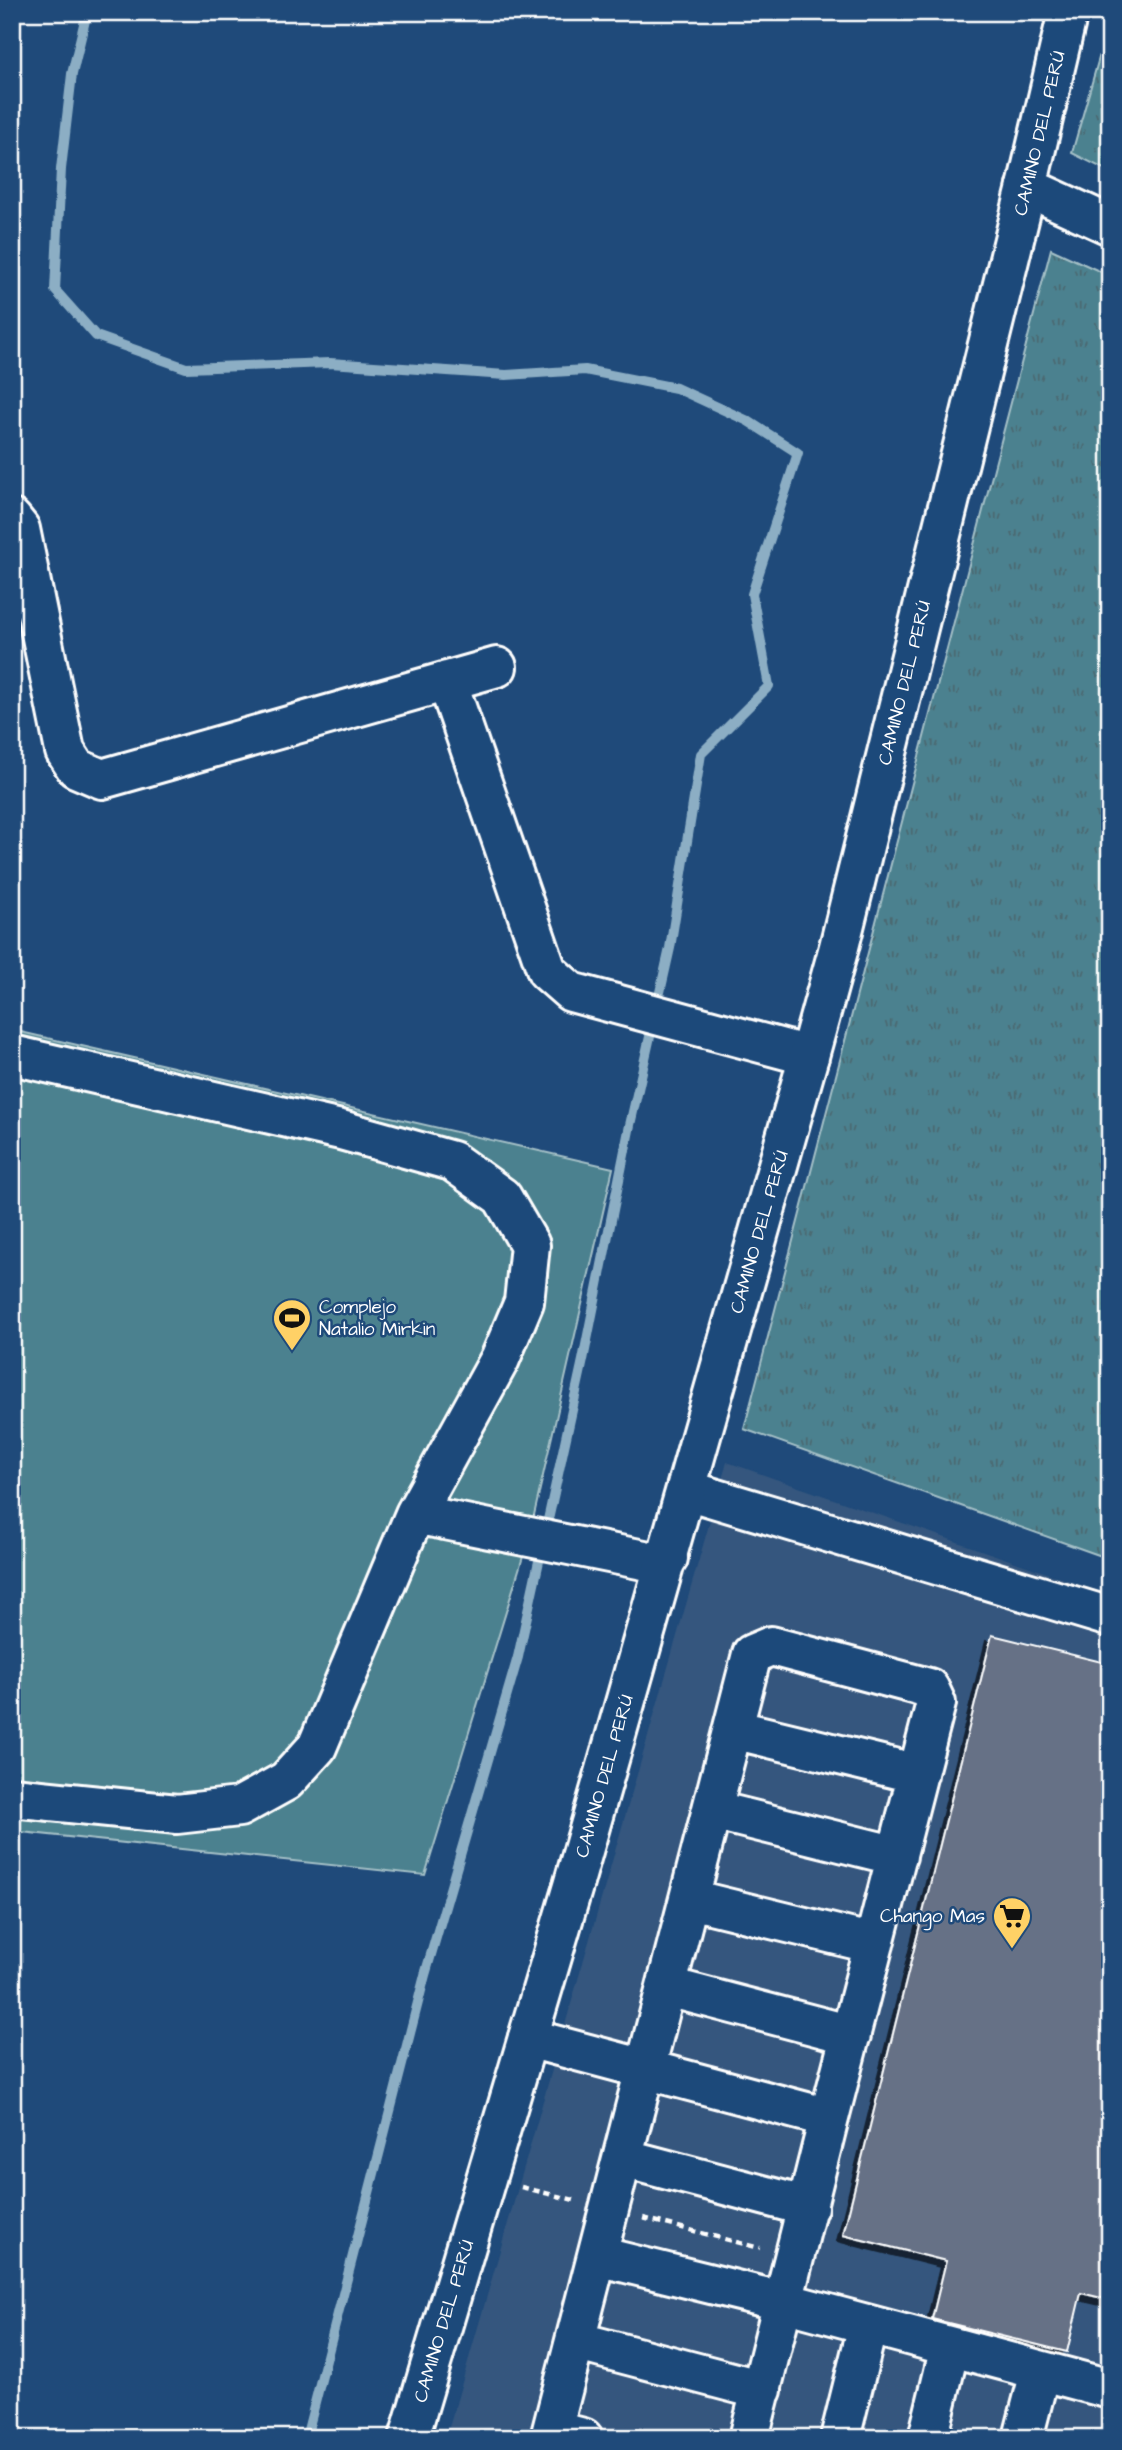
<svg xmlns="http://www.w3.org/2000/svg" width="1122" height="2450" font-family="'Architects Daughter',sans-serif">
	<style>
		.built { fill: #34567e }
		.grass { fill: url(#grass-tufts); stroke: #a5c0c7; stroke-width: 2 }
		.pitch { fill: #4b818f; stroke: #a5c0c7; stroke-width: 2 }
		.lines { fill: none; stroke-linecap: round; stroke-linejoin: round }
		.stream { stroke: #8caec4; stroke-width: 10 }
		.building { fill: #667186; stroke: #fff; stroke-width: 2; filter: url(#shadow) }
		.minor-casing { stroke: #fff; stroke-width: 44 }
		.major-casing { stroke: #fff; stroke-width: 44 }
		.path { stroke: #fff; stroke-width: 4.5; stroke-dasharray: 7 5; stroke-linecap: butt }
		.minor { stroke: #1f4a7a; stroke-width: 38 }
		.major { stroke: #1f4a7a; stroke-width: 38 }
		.labels { text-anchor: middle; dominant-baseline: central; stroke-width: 5; stroke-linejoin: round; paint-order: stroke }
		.street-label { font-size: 19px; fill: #fff; stroke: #1f4a7a }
		.poi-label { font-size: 19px; fill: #fff; stroke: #1f4a7a; text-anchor: start }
	</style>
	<defs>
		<pattern id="grass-tufts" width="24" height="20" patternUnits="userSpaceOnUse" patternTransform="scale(1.75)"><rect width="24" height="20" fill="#4b818f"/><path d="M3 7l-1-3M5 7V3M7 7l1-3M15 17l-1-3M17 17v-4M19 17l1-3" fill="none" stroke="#4b6971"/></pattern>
		<filter id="shadow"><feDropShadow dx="-6" dy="6" stdDeviation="0" flood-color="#0009"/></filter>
	</defs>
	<rect width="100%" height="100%" fill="#1f4a7a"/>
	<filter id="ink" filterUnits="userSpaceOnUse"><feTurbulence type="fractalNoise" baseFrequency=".0143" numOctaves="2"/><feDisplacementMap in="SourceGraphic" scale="14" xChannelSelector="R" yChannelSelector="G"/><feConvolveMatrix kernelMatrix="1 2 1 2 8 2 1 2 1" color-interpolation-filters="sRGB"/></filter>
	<g filter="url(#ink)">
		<path class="built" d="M 727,1462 L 1110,1595 L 1110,2438 L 446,2438 Z"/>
		<path class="grass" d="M 1110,19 L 1110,172 L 1072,153 Z
			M 1051,249 L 1110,276 L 1110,1559 L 744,1429 Z"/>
		<path class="pitch" d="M 12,1030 L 613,1168 L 529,1537 L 425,1875 L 12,1831 Z"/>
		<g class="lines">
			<path class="stream" d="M 87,12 L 72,74 L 61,169 L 55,290 L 96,336 L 186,368 L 330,363 L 506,375 L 585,370 L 676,388 L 748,421 L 798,453 L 752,594 L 769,686 L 701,754 L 670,948 L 630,1125 L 583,1360 L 518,1657 L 425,1975 L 306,2438"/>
		</g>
		<path class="building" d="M 992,1635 L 1110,1664 L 1110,2300 L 1081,2293 L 1067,2352 L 932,2319 L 946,2261 L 843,2235 Z"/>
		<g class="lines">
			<defs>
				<path id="minor" d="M 1027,187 L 1110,225
					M 12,519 L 20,529 L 65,751 L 76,768 L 102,779 L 497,667
					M 447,681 L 547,971 L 571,992 L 809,1056
					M 12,1055 L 341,1130 L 452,1161 L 502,1197 L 530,1245 L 524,1302 L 500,1359 L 415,1514
					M 687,1490 L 1110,1617
					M 733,1729 L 918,1774
					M 12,1797 L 177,1814 L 239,1807 L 286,1781 L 317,1747 L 415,1514 L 654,1562 L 668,1558
					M 712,1810 L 897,1856
					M 690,1899 L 874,1944
					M 668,1987 L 851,2035
					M 528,2038 L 829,2118 L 749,2438
					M 623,2158 L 808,2207
					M 598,2256 L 784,2302 L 1110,2389
					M 575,2341 L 762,2390
					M 552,2430 L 583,2438
					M 550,2438 L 752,1654 L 771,1646 L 929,1688 L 936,1703 L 829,2118
					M 840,2438 L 868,2325
					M 928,2438 L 950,2347
					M 1023,2438 L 1040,2372"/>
				<g id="major">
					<path id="s1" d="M 409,2438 L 573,1886 L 809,1056 L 839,947 L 1027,187 L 1068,12"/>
				</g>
			</defs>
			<use href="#minor" class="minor-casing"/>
			<use href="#major" class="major-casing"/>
			<path class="path" d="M 521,2187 L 574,2200
				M 643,2218 L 760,2248"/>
			<use href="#minor" class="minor"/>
			<use href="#major" class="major"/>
		</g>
	</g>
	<defs>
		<symbol id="stadium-pin" viewBox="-11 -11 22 30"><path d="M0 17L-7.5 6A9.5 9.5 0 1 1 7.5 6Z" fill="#ffd166" stroke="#1f4a7a"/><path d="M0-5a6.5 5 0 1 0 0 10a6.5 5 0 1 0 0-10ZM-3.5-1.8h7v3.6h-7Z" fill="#111"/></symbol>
		<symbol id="supermarket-pin" viewBox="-11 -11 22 30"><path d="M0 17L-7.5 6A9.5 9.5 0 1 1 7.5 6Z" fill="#ffd166" stroke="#1f4a7a"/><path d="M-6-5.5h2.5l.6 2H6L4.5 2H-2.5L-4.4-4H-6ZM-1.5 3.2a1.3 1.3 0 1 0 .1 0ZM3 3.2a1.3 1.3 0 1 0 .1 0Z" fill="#111"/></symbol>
	</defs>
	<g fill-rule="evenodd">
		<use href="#stadium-pin" x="270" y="1296" width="44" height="60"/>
		<use href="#supermarket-pin" x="990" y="1894" width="44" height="60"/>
	</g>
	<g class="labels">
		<g class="street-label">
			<text stroke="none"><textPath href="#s1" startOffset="2390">CAMINO DEL PERÚ</textPath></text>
			<text stroke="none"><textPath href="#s1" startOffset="1824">CAMINO DEL PERÚ</textPath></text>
			<text stroke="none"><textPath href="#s1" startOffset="1256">CAMINO DEL PERÚ</textPath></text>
			<text stroke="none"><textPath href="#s1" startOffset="690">CAMINO DEL PERÚ</textPath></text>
			<text stroke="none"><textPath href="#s1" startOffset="122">CAMINO DEL PERÚ</textPath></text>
		</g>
		<g class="poi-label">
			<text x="319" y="1307">Complejo<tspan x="319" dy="22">Natalio Mirkin</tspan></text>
			<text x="985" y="1916" text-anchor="end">Chango Mas</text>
		</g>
	</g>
	<rect width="1122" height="2450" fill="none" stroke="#1f4a7a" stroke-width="42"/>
	<rect x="21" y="21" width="1080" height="2408" fill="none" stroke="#fff" stroke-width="2.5" filter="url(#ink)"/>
</svg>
